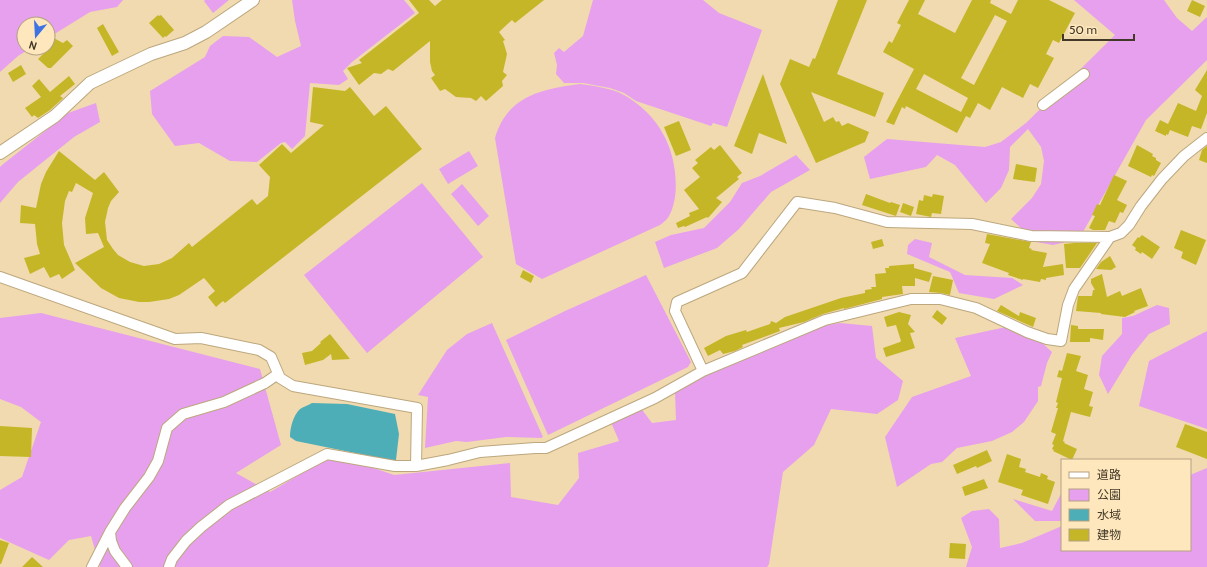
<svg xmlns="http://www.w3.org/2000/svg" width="1207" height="567" font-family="Cabin,'Noto Sans JP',sans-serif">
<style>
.green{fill:#e6a0ee}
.water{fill:#4eaeb7}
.building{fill:#c5b627;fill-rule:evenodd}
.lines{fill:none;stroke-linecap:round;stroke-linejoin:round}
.minor-casing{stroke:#bca77e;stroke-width:12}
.tertiary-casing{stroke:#bca77e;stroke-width:14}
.minor{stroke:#fff;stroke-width:10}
.tertiary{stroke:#fff;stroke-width:12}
</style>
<rect width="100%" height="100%" fill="#f1daaf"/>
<path class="green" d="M0 0H123L117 7 90 12 48 38V24H24V48H31L18 56 0 72Z
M205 0H229L213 13 204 1Z
M292 0H404L415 13 352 62 343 71 348 79 339 85 310 83 305 136 292 149 285 142 281 143 257 162 230 161 199 143 175 146 152 114 150 91 205 57 210 46 223 36 249 37 277 57 301 46 295 21Z
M593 0H703L719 13 762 30 727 127 713 123 711 126 636 101 624 93 610 88 583 83H564L556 74 557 65 554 53 559 48 564 52 583 36Z
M1074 0H1164L1177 18 1192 31 1207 17V60L1146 120 1079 239 1053 245 1036 242 1011 219 1032 198 1041 184 1044 161 1041 147 1028 129 1010 147 1009 170 1001 188 986 203 955 165 937 155 926 167 870 179 864 157 887 139 985 147 1001 142 1026 123 1115 35Z
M580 84C595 86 611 88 624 95 640 104 655 118 663 134 675 154 681 192 670 214 668 219 664 222 660 225L542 279 516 264 495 138C507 96 542 89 580 84Z
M96 103 100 122 74 137 18 182 0 203V167L2 165 68 113Z
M469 151 478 166 448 184 439 169Z
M796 155 810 170 771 192 739 229 717 248 664 268 655 242 671 235 704 228 730 202 742 183 760 176Z
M422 183 483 257 367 353 304 275Z
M462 184 489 216 478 226 451 194Z
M915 239 932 243 929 257 965 275 1012 278 1023 285 994 299 959 293 950 272 907 254 908 245Z
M646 275 691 362 688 367 548 435 506 340 565 311Z
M1157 305 1169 308 1170 324 1149 334 1132 355 1108 394 1099 375 1102 356 1122 334V318L1133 316Z
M41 313 260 369 281 445 236 473 270 492 328 458 359 463 394 475 510 463 511 497 558 505 579 478 578 453 619 441 610 420 640 407 652 423 676 420 675 392 784 332 840 323 872 326 876 358 903 381 898 400 877 414 831 409 814 445 783 472 769 564 767 567H100L91 536 69 540 49 560 0 538V490L22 477 41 422 21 407 0 399V318Z
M492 323 543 437 541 438 506 437 467 442 456 441 425 448 428 397 418 395 447 350 467 334Z
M1006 327 1039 340 1052 352 1047 363 1041 386 1038 387V401L1024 422 1012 432 992 441 957 448 942 462 931 464 897 487 885 437 912 397 971 376 955 338Z
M1207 331V429L1139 406 1149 361Z
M1207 468V567H966L972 547 961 518 972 511 989 509 999 519 1000 548 1022 543 1062 526V550H1190V475Z
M1062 492V521H1035L1013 499 1052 511Z"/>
<path class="water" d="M312 403 347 404 395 414 399 434 396 460 394 461 296 441 290 437C290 428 293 416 300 409 303 407 309 405 312 403Z"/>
<path class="building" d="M409 0H429L435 6 442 0H544L515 23 512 20 499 32 505 40 503 41 507 54 503 72 507 75 502 81 503 86 486 101 481 96 476 101 471 98 456 97 445 89 440 91 431 78 435 75 432 71 430 62V41L393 71 388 69 381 74 374 73 359 85 347 68 362 63 359 60 419 13Z
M838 0H867L837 74 884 93 875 117 811 92 824 122 833 117 836 122 839 121 842 126 848 123 869 132 865 142 816 163 780 84 790 59 809 67 813 58 815 59Z
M909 0H925L918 14 955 33 972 0H991L990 3 1011 14 1018 0H1049L1075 13 1059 43 1053 40 1046 54 1054 58 1038 88 1030 84 1023 98 1002 87 990 110 978 103 970 118 966 116 957 133 906 106 905 109 902 107 894 125 886 122 914 69 883 52 889 41 892 43 901 25 897 23ZM995 15 1007 21 974 85 961 78ZM924 74 968 98 961 112 916 89Z
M1192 0 1205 6 1200 17 1187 11Z
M158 15 159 16 161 15 174 30 166 37 165 36 163 38 149 23Z
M103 24 119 52 112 56 97 28Z
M48 35 63 43 67 40 73 46 51 68H48L38 59 48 49Z
M21 65 26 74 13 82 8 73Z
M1207 70V113L1201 129 1192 126 1188 137 1170 130 1168 135 1166 134V136L1155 131 1160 120 1168 124 1178 103 1196 111 1202 96 1195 90Z
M763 74 787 144 759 133 752 154 734 146Z
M69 76 75 84 60 96 63 98 61 100 50 110 38 118 34 115 32 117 25 108 41 97 32 86 39 79 50 92Z
M313 87 345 91 350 87 374 116 386 106 422 149 225 303 223 301 216 307 208 297 215 291 204 278 179 295 169 299 149 302H139L119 298 101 288 75 263 104 247 98 233 86 234 85 218 93 193 76 183 72 192 69 191 65 201 62 223 64 245 75 270 62 279 59 274 50 278 44 267 30 274 24 258 40 254 37 244 35 224 20 223 21 205 36 208 41 184 46 172 59 151 95 180 104 172 119 192 111 201 108 208 105 222 107 240 113 249 118 255 130 262 144 266 159 264 172 258 189 243 192 247 252 199 257 205 268 196 270 177 259 165 282 144 291 153 324 125 310 122Z
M679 121 691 150 676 156 664 127Z
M720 145 742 173 737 177 739 179 716 198 722 202 708 218 707 217 685 227 684 226 678 228 676 223 690 216 689 213 699 209 684 190 700 177 692 168 698 163 695 160 711 147 714 150Z
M1137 145 1153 154 1152 156 1156 158V160L1161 163 1154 176 1152 175 1151 177 1128 166Z
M1207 146V163L1199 160 1202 150Z
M1016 164 1037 168 1035 182 1013 179Z
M1114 175 1127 181 1117 200 1127 205 1123 213 1120 212 1115 223 1109 221 1105 230H1093L1089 228 1095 216 1092 215 1097 204 1100 205Z
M866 194 890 203 891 202 900 205 896 216 862 205Z
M933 194 944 196 941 214 932 213 931 217 916 214 919 200 923 201 924 195 932 197Z
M903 203 914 207 911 216 900 212Z
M1181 230 1206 240 1196 265 1181 258 1183 252 1174 248Z
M987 234 1031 242 1029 248 1032 249 1031 250 1047 253 1043 267 1063 264 1064 275 1046 278V280L1041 279 1040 282 1023 279V280L1008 275 1009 273 982 263 990 244 985 243Z
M1142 235 1160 247 1152 259 1142 252 1141 254 1135 250 1136 248 1132 245 1138 237 1139 238Z
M882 239 884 246 873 249 871 242Z
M1074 243H1097L1080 268H1066L1064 244Z
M1110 256 1116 267 1111 270 1096 269 1101 262Z
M914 264V268L932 273 929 282 915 278V286H902L903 294 882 297V299L844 309V308L823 314 804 322 779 328 780 331 742 345 743 347 735 351 723 354 720 350 708 356 704 348 726 336 746 330 747 332 770 324 771 321 776 323 785 317 841 298 865 293V290L872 289 871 287H876L875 274 886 273 885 268H889V266Z
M523 270 534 276 531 283 520 277Z
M1102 274 1107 297 1120 291 1122 296 1141 288 1148 306 1134 311 1135 312 1125 317 1101 314V313L1076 311 1078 296H1092L1093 290H1095L1091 283V279Z
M933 276 953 280 950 295 941 293 929 292Z
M1001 305 1019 316 1020 312 1036 318 1033 327 997 311Z
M937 310 947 318 942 325 932 317Z
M899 312 911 315 908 324 915 332 910 333 915 348 886 357 883 348 900 342 901 341 896 325 887 327 884 317Z
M1071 325 1078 326V329H1104L1103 340 1090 338V342H1070Z
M330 334 350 359 332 360 331 354 323 360 305 365 302 353 312 351 321 343 320 342Z
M1067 353 1081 356 1076 371 1088 375 1084 389 1093 392 1089 406 1093 407 1090 417 1071 412 1063 441 1065 442 1064 443 1077 449 1072 460 1053 451 1054 450 1052 449 1054 445 1052 444 1056 434 1051 432 1058 408H1056L1058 403 1056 402 1062 378 1057 377 1059 370 1062 371Z
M1185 424 1207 432V459L1176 447Z
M0 426 32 428 31 457 0 456Z
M987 450 992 461 977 468 976 466 957 474 953 465Z
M1007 454 1021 459 1019 467 1026 469 1025 472 1040 477 1041 473 1048 476 1047 479 1055 482 1048 504 1021 495 1023 490 998 482Z
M984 479 988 488 965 496 962 487Z
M0 540 9 543 1 564H0Z
M950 543 966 544 965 559 949 558Z
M32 557 43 567H22Z"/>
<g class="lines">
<g class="minor-casing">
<path id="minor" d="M1043 105 1084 74
M0 277 175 339 201 338 259 350 271 357 280 378 293 386 417 408 416 466
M703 371 675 311 677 302 742 273 797 202 835 208 887 222 972 224 1031 236 1110 237
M92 567 110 532
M127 567 115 551 111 541 110 532 125 508 149 477 158 461 167 428 183 414 224 402 265 383 278 374
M169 567 172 559 186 541 201 527 229 505 327 454 395 466H416L448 460 480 452 535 448H546L655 398 703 371 825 320 911 299H940L976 308 1027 332 1047 339 1061 341 1068 305 1074 289 1110 237 1121 233 1129 225 1141 206 1162 179 1184 156 1207 138"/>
</g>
<g class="tertiary-casing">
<path id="tertiary" d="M0 153 55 116 90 83 151 54 185 43 206 32 253 0"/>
</g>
<use href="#minor" class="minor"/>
<use href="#tertiary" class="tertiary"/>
</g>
<rect x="1061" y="459" width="130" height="92" fill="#fee7bc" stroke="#b3a181"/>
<rect x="1069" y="472" width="20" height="6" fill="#ffffff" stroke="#b3a181"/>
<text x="1097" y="479" font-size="12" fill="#423928">道路</text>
<rect x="1069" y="489" width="20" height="12" fill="#e6a0ee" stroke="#b3a181"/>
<text x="1097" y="499" font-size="12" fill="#423928">公園</text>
<rect x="1069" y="509" width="20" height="12" fill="#4eaeb7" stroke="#b3a181"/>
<text x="1097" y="519" font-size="12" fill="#423928">水域</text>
<rect x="1069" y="529" width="20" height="12" fill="#c5b627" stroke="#b3a181"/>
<text x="1097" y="539" font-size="12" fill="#423928">建物</text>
<g transform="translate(36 36) rotate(198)"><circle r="19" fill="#fee7bc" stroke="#b3a181"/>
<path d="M0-3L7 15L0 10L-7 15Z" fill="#3e73e3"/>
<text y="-6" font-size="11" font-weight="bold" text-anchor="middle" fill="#423928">N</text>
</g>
<path d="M1063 34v6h71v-6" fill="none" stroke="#423928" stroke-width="2"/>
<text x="1069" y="34" font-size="12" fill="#423928" stroke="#fee7bc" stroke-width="3" paint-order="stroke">50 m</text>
</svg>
